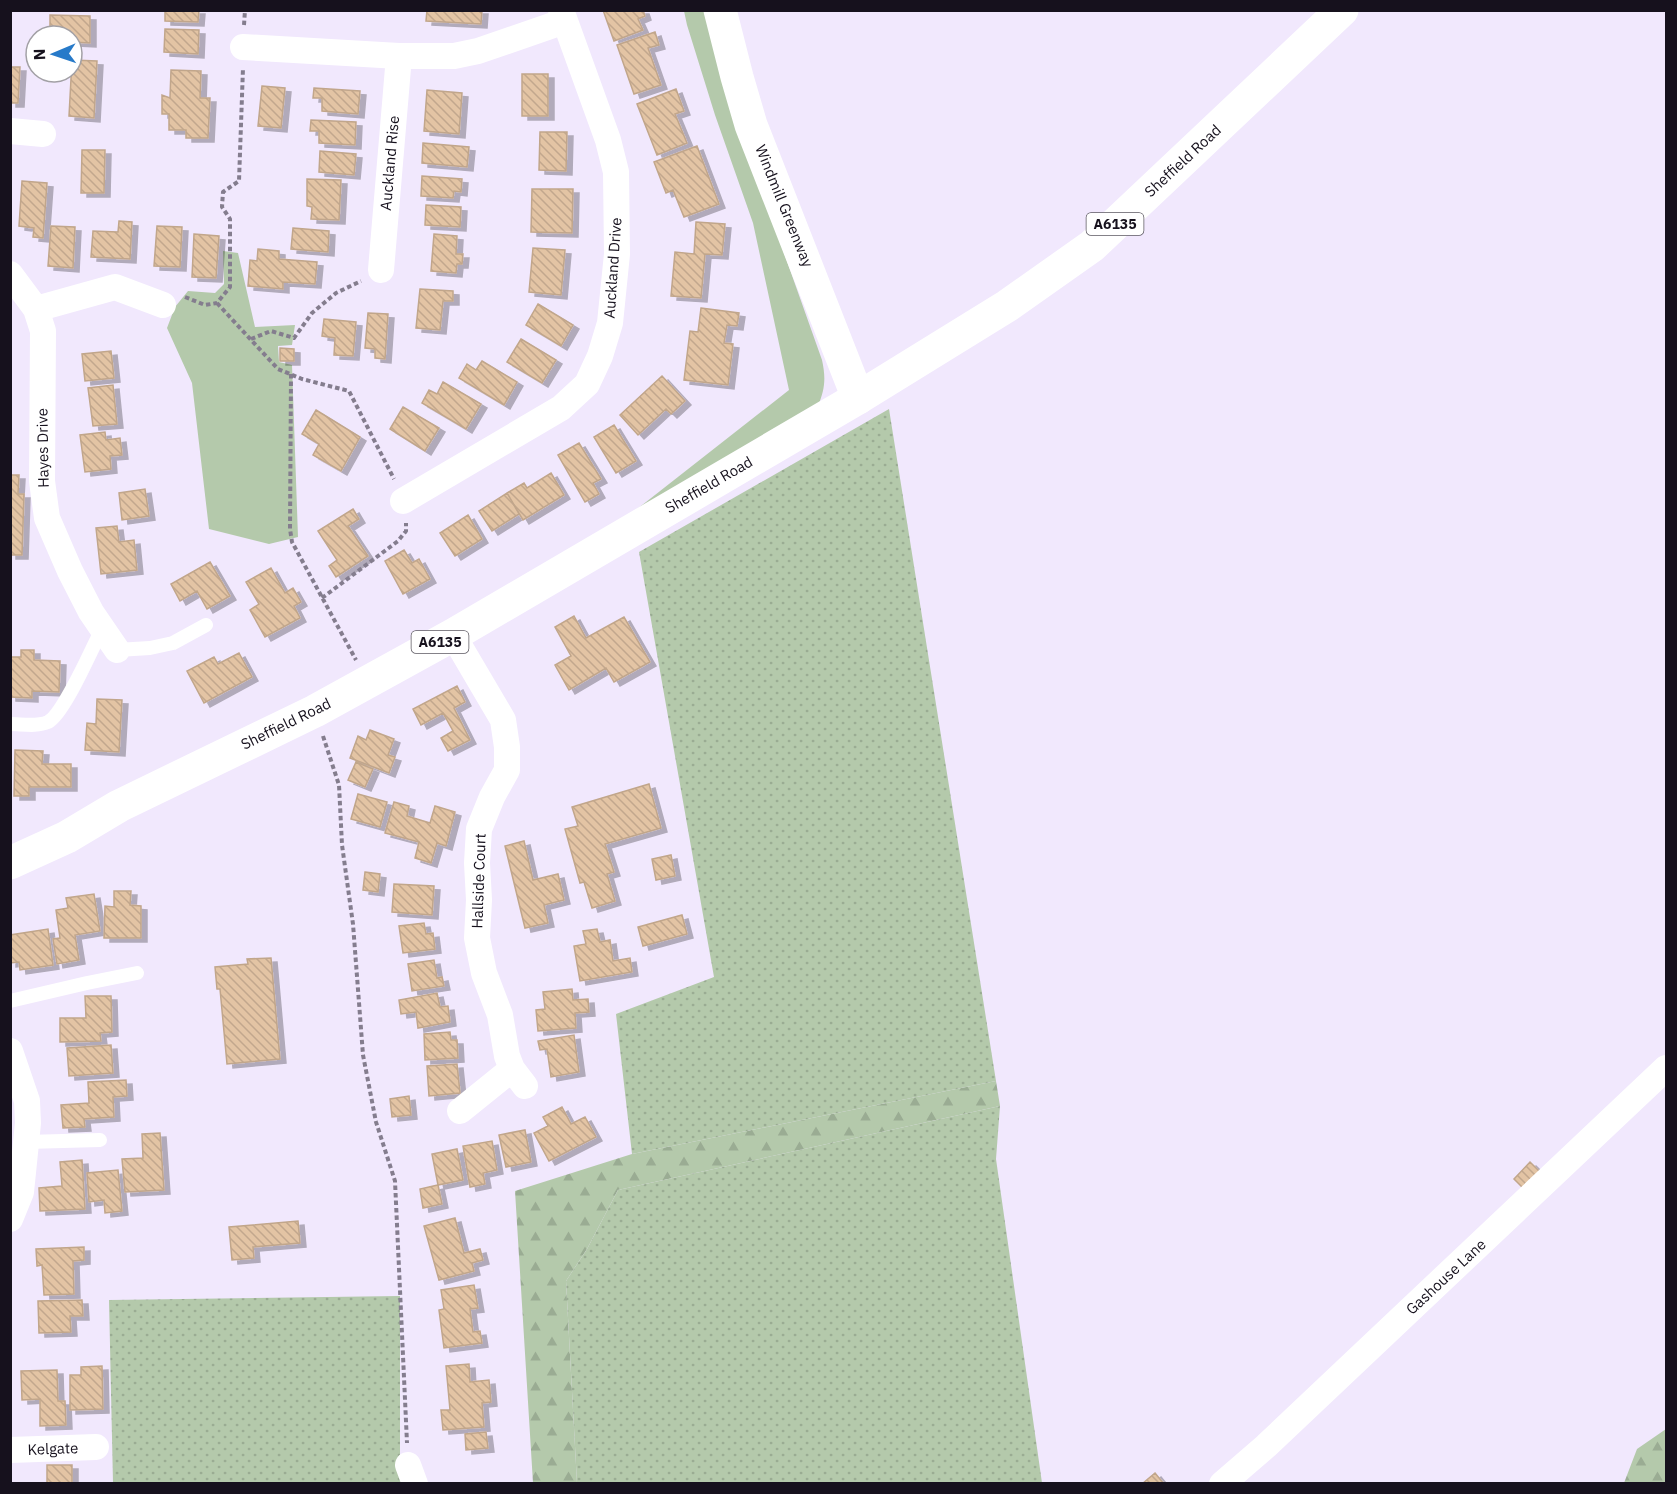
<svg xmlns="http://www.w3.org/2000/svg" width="1677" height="1494" font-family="'IBM Plex Sans',sans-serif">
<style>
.grass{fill:#b4c9ab}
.forest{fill:url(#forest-firs)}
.park{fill:url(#park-dots)}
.building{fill:url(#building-back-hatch);stroke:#c1a68b;stroke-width:1.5;filter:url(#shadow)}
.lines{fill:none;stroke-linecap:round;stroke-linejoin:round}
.path{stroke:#847d8e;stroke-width:4;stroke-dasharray:4.5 3;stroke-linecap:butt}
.lane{stroke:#fff;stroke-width:14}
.street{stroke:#fff;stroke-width:26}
.secondary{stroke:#fff;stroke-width:33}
.primary{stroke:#fff;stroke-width:33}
.labels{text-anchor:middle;stroke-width:6;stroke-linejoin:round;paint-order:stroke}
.shield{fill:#fff;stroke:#5c5861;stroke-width:1.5}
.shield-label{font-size:14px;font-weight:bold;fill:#16111d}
.street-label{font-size:15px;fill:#16111d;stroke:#fff}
</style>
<defs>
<pattern id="forest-firs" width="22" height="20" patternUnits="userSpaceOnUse" patternTransform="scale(1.5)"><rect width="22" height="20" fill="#b4c9ab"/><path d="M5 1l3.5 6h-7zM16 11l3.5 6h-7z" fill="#9aac93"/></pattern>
<pattern id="park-dots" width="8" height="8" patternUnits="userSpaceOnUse" patternTransform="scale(1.5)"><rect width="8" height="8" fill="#b4c9ab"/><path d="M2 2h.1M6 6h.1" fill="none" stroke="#9aac93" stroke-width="1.8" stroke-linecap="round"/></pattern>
<pattern id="building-back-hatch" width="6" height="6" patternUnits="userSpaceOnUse" patternTransform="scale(1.5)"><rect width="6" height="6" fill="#e3c4a4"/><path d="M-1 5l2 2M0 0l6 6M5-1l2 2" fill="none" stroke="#c2a78d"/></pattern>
<filter id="shadow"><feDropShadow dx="6" dy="4" stdDeviation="0" flood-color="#0004"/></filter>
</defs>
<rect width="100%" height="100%" fill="#f1e8fd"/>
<path class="grass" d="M684 11H704L735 115 822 360C826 378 825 389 818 406L632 513 789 390 753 223 715 115 687 25Z
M223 251 238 253 255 327 295 325 292 345 278 346 279 362 292 365 298 537 269 544 209 529 192 383 167 328 175 307 188 291 215 293 224 284Z"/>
<path class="forest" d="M996 1081 1000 1106 618 1190 587 1249 566 1281 577 1483H533L515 1191 632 1154Z
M1666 1429V1483H1624L1637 1449Z"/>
<path class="park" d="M889 409 996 1081 632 1154 616 1014 714 977 639 552Z
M1000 1106 996 1159 1042 1483H577L566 1281 587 1249 618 1190Z
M400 1296V1461L406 1483H113L109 1300Z"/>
<path class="building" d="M165 10H199L198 22 165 21Z
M427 10H482L481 24 426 21Z
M603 10H643L645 16 638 19 643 30 614 41Z
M50 15 90 16V43L72 42V36H50Z
M165 29 199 30 198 54 164 52Z
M655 32 659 45 648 48 661 85 634 94 617 45Z
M72 60 97 61 94 118 69 116Z
M10 67H20L18 103H10Z
M171 70 201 71 200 98H210L208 138H186V130H169V114H162V95L170 98Z
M522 74H548V116H522Z
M262 86 285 88 281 128 258 126Z
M314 88 360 91 358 114 322 111V98H313Z
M676 89 684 111 675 114 687 143 657 155 637 104Z
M427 90 462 93 459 134 424 131Z
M311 120 356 122 355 145 319 143V131H310Z
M540 132H567L566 171 539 170Z
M423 143 469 147 467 167 422 163Z
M697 146 719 204 684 217 673 190 666 193 654 162Z
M82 150H105L104 193H81Z
M320 151 356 154 354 175 319 172Z
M422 176 462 179 461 192 454 191 453 198 421 196Z
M307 179 341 180 339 220 311 219 312 207 307 206Z
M22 181 47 183 43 238 33 237 34 228 19 226Z
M532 189H573L572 233 531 232Z
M426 205 461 207 460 227 425 225Z
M119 221 132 222 130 259 91 257 93 231 118 232Z
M696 222 725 224 722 255 705 254 701 298 671 296 675 252 694 254Z
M51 226 75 227 73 268 48 266Z
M157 226 182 227 180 267 154 266Z
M293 228 329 231 328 252 291 249Z
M194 234 219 236 216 278 192 277Z
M434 234 457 236 456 254H463L462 264H457L456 273 431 271Z
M533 248 565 250 561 295 529 292Z
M258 249 279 251V259L317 262 315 284 283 282V289L248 286 250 260 257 261Z
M420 289 453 291V301H443L440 330 416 328Z
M538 304 573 325 561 346 526 325Z
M701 308 739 313 737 326 727 325 724 343 733 344 728 385 684 380 690 331 698 332Z
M368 313 388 314 385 359 375 358V349L365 348Z
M324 319 356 322 353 356 334 355 335 338 322 336Z
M521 339 556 360 542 383 507 362Z
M280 348 294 349V361H280Z
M111 351 114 378 85 381 82 354Z
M482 361 517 382 504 405 459 378 467 364 476 370Z
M662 376 685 401 671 414 666 409 638 435 620 415Z
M443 382 481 404 466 429 422 403 429 390 437 394Z
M113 385 117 424 93 426 88 388Z
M403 407 439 428 425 451 390 429Z
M316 410 360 437 341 471 313 455 319 444 302 434Z
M614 425 636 461 616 473 594 437Z
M105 432 106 440 120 438 122 455 110 456 111 469 85 472 80 435Z
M579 443 601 479 593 483 599 494 585 502 558 455Z
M551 473 564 495 523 520 507 493 524 483 527 488Z
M10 475H19L18 494H24L22 555H10Z
M145 489 149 516 122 520 119 493Z
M507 493 519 514 492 531 479 511Z
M353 509 359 519 348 526 368 556 336 577 329 566 337 560 318 531Z
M468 515 482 539 455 556 440 533Z
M117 526 119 542 134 540 137 570 101 574 96 528Z
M404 550 412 563 419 559 430 579 403 594 385 561Z
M210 562 230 596 207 609 197 591 180 601 171 584Z
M271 568 285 593 293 588 301 602 294 606 300 618 265 637 250 610 259 604 246 582Z
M574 616 586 638 624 617 650 662 614 682 606 668 569 690 555 665 571 656 555 627Z
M21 650H34V660L60 661 59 692 32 691V698L10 697V657H21Z
M239 653 252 677 204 703 187 671 214 657 218 664Z
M457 686 465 702 454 708 470 740 448 751 441 738 453 731 443 713 421 725 413 709Z
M97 699 122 700 119 752 85 750 87 723 96 724Z
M370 730 394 739 388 755 395 757 389 773 350 758 358 736 366 740Z
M15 750 43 751 42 764H71V787H29V796H14Z
M356 762 373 769 365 787 348 780Z
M649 784 661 828 605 844 614 872 607 874 615 901 592 908 584 882 580 883 565 829 578 826 572 807Z
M358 794 387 802 380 827 351 819Z
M394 802 409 806 407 816 430 823 435 806 455 812 446 846 437 843 431 863 415 858 419 842 385 833Z
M524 841 533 880 558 874 564 900 544 905 548 923 525 928 505 846Z
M671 855 675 876 656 880 652 859Z
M365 872 380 874 378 892 363 890Z
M394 884 434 886 432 915 392 912Z
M114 891H131L130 905 141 906V938H104L105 906 114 907Z
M94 894 100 931 75 935 79 960 57 964 53 939 60 938 56 910 68 908 66 898Z
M682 915 687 934 643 946 638 927Z
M424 923 426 934 433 933 435 949 403 953 399 926Z
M48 929 53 965 20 970 19 962 10 963V935Z
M597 929 600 942 610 940 613 961 630 958 632 972 580 981 574 946 586 944 583 931Z
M271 958 280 1059 227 1064 220 989H217L215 967 248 964 247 959Z
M434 960 437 978 442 977 444 986 412 991 408 964Z
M572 989 573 1000 588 999 589 1012 575 1013 576 1028 538 1031 536 1010 545 1009 543 992Z
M437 993 440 1007 448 1006 450 1022 418 1028 416 1012 401 1014 399 1000Z
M85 996H111L112 1032 100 1033 101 1041 60 1042V1018H86Z
M450 1032 451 1040H457L458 1058 425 1060 424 1034Z
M574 1035 579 1072 551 1077 547 1049 540 1050 538 1041Z
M111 1045 113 1073 69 1076 67 1048Z
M457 1064 460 1093 429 1096 427 1066Z
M126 1080 127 1096 113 1097 114 1117 84 1119 85 1127 63 1128 61 1105 89 1103 88 1082Z
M409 1096 411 1115 392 1117 390 1099Z
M562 1107 571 1124 585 1117 596 1137 549 1161 534 1133 548 1126 543 1117Z
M525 1130 531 1162 506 1167 499 1135Z
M160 1133 164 1190 125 1192 122 1159 143 1158 142 1134Z
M492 1141 497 1170 483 1173 485 1184 470 1187 463 1146Z
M457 1149 463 1180 438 1185 432 1154Z
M82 1160 85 1209 40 1211 39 1188 62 1186 60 1162Z
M1530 1162 1541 1173 1525 1190 1514 1179Z
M118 1170 122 1211 105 1213 104 1200 89 1202 87 1173Z
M438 1185 442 1204 423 1208 420 1189Z
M455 1218 464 1253 480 1249 483 1260 472 1263 474 1271 439 1280 424 1226Z
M298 1221 300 1243 253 1247 254 1258 232 1260 229 1227Z
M84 1247V1260L73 1261 74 1294 44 1295 42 1265 37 1266 36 1249Z
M474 1285 478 1308 470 1309 473 1332 480 1331 482 1343 444 1348 439 1310 444 1309 441 1290Z
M82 1300 83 1316H70L71 1332 39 1333 38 1301Z
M469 1364 470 1382 489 1380 491 1402 482 1403 484 1427 443 1430 441 1410H450L446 1366Z
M102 1366 103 1409 70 1410V1375H81V1367Z
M57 1370 58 1401H65L66 1425 40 1426V1399L22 1400 21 1371Z
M486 1432 488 1448 466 1450 465 1434Z
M47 1465H72V1484H47Z
M1155 1473 1164 1484H1142Z"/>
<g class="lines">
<path class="path" d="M244 25 245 10
M185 297 205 305 217 303 230 287V219L222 207 223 192 239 181 243 68
M217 303 278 369 302 379 349 391 394 479
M251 339 271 331 294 338 312 313 336 293 361 281
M291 374 290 529 292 542 356 660
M322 598 398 541 406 531V523
M323 736 339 785 342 845 353 924 363 1055 376 1122 395 1181 407 1443"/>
<path class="lane" d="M117 650 150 648 173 643 206 625
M10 724C22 724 37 727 48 722 64 714 92 648 102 629
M10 1001 87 983 137 973
M26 1142 100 1140"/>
<path class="street" d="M243 47 399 56H454L478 51 565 21
M10 131 43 134
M381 270 399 56
M10 274 36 309 43 331 42 481 47 518 70 571 91 612 117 650
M36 309 115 287 163 305
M403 501 561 408 587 384 600 356 610 323 617 254 616 172 608 140 561 10
M453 635 503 720 507 747V770L492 797 479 829 477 863 479 900 477 938 484 973 500 1015 507 1056 512 1069 525 1086
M10 1051 27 1101 28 1123 21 1192 10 1219
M460 1111 512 1069
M10 1450 96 1447
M408 1465 415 1484
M1222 1484 1266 1446 1666 1068"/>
<path class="secondary" d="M720 10 737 77 751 125 858 398"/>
<path class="primary" d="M10 863 67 837 119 806 315 711 453 635 858 398 1007 306 1092 246 1342 10"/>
</g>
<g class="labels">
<g class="shield">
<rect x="1086.5" y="213" width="57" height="22" rx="4.5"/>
<rect x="411.5" y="631" width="57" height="22" rx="4.5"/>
</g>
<g class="shield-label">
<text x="1115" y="229">A6135</text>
<text x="440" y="647">A6135</text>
</g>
<g class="street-label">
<text transform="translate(1183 161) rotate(-43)" y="5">Sheffield Road</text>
<text transform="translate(390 163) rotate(-85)" y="5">Auckland Rise</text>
<text transform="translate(784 206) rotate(68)" y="5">Windmill Greenway</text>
<text transform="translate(613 268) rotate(-86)" y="5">Auckland Drive</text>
<text transform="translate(43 448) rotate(-91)" y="5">Hayes Drive</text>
<text transform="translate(709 485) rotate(-30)" y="5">Sheffield Road</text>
<text transform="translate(286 724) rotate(-26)" y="5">Sheffield Road</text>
<text transform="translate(479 881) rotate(-88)" y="5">Hallside Court</text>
<text transform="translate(1446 1277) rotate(-43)" y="5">Gashouse Lane</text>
<text transform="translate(53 1449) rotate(-2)" y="5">Kelgate</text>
</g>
</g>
<rect width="1677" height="1494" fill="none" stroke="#16111d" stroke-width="24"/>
<g transform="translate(54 54) rotate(268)"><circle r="28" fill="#ffffff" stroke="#a2a0a5" stroke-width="1.5"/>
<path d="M0-4.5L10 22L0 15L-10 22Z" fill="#277ac9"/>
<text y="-9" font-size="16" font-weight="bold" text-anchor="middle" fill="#16111d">N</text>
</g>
</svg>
